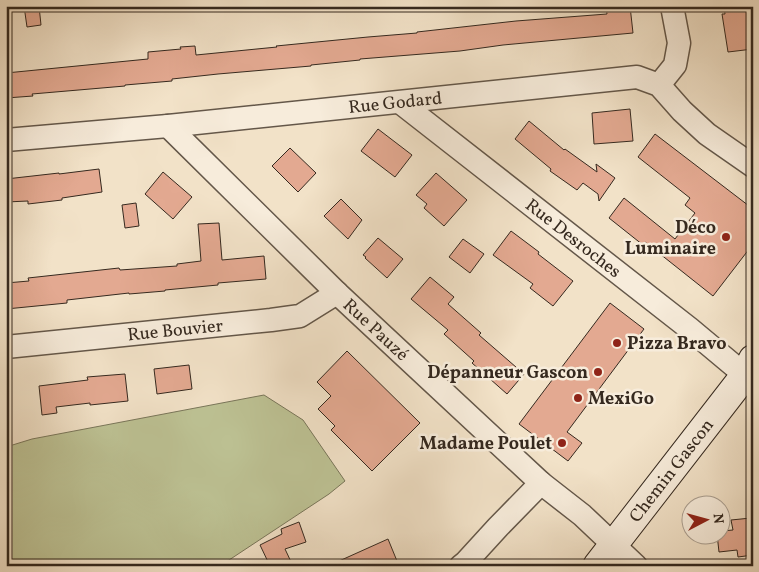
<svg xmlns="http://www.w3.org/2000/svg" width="759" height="572" font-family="Vollkorn,serif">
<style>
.green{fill:#bdc294;stroke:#79765a}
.building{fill:#e3a991;stroke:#35291f}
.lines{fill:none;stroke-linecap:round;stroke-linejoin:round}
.minor-casing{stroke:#645749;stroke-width:25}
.secondary-casing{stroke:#35291f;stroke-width:30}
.minor{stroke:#f7ecdb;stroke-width:22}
.secondary{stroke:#f7ecdb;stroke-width:28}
.poi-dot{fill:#8f2418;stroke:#f7ecdb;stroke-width:2}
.labels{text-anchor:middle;stroke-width:5;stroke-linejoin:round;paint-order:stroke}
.street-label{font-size:18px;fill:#35291f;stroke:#f7ecdb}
.poi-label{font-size:18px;font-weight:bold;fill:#35291f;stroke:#f7ecdb;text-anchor:end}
</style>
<rect width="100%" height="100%" fill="#f2e2c8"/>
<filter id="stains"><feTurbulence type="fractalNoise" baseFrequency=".004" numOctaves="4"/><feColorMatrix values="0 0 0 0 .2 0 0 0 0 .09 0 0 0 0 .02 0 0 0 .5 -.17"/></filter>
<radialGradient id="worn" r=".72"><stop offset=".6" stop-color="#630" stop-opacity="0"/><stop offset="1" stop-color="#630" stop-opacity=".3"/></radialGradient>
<path class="green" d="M264 395 303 420 345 481 329 494 220 566H6V447L32 439Z"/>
<path class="building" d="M24 6H39L41 25 27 27Z
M606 6H630L633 33 503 45 460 51 360 59V60L311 65V66L218 74 172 79V81L125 85V86L32 94 33 96 6 98V73L148 59V52L181 49 180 47 195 46 196 55 277 47 276 46 368 37 417 33V32L516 21 607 14Z
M724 6H748L753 49 728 52 722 14H725Z
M630 109 633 141 594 144 592 113Z
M529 121 564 150 565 149 597 172 596 164 615 178 599 201 598 194 583 183 577 190 550 171 551 169 515 139Z
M378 129 412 155 395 177 361 151Z
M655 134 753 209V244L713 296 645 242 643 245 609 218 624 198 675 239 695 213 685 205 690 198 638 157Z
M290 148 316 173 298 192 272 166Z
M99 169 102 192 62 198V200L28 204V201L6 202V179L59 173V174Z
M163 172 192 197 173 219 145 194Z
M436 173 467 200 444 226 424 208 427 204 416 195Z
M341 199 362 220 348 239 324 216Z
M136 203 139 226 125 228 122 205Z
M219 223 222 260 264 256 266 279 218 283V285L165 290V291L129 294V293L67 300V303L6 309V283L29 281 28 278 119 268 120 270 177 266V264L201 261 198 224Z
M511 231 539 252 538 254 573 281 553 306 530 288 533 284 493 255Z
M378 238 403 259 387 278 365 258 366 257 363 255Z
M463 239 484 254 470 273 449 257Z
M430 277 454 297 448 304 481 333 479 335 524 374 507 394 472 363 474 361 444 334 448 330 411 299Z
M610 303 644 329 567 432 582 443 568 461 519 424Z
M347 351 420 423 372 471 331 430 335 426 318 409 331 396 317 382Z
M189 365 192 389 157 394 154 369Z
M125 374 128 401 90 405V403L56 407 57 413 42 415 39 386 88 380 87 377Z
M751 518 753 530V555L738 557 737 550 719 552 717 534H722V531L733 530 731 520Z
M299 522 306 542 285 549 293 566H270L260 545 282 534 281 529Z
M388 539 397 561 385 566H328Z"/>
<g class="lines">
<g class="minor-casing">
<g id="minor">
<path d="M659 85 675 65 679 43 672 6"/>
<path id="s1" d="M401 103 690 329 745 375"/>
<path id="s2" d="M168 126 337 293 541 483 582 515 636 566"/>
<path id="s3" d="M6 140 168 126 637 77 659 85 682 111 707 134 753 166"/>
<path id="s4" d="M6 347 271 320 300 316 337 293"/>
<path d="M461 566 466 562 498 527 541 483"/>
</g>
</g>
<g class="secondary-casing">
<g id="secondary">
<path id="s5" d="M597 566 745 375 753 359"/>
</g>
</g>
<use href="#minor" class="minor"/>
<use href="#secondary" class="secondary"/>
</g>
<g class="poi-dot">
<circle cx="726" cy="237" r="5"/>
<circle cx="617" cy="343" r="5"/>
<circle cx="598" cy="372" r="5"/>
<circle cx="578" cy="398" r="5"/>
<circle cx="562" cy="443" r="5"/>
</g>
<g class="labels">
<g class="street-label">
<text dy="6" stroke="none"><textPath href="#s3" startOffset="391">Rue Godard</textPath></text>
<text dy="6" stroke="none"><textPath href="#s1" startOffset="219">Rue Desroches</textPath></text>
<text dy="6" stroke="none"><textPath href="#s2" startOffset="291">Rue Pauzé</textPath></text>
<text dy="6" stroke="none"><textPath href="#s4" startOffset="170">Rue Bouvier</textPath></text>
<text dy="6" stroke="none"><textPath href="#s5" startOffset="121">Chemin Gascon</textPath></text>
</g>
<g class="poi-label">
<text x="716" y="233">Déco<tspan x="716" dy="21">Luminaire</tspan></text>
<text x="627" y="349" text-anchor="start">Pizza Bravo</text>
<text x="588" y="378">Dépanneur Gascon</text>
<text x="588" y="404" text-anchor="start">MexiGo</text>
<text x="552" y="449">Madame Poulet</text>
</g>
</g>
<rect width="759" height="572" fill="none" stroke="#f2e2c8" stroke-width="25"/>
<rect x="8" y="8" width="744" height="557" fill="none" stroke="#35291f" stroke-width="2.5"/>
<rect x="12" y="12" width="734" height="547" fill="none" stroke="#35291f"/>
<g transform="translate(706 520) rotate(84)"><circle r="24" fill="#f7ecdb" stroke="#a99e90"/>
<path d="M0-4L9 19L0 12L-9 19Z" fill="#8f2418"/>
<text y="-8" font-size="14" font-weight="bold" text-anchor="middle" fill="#35291f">N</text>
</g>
<rect width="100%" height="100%" filter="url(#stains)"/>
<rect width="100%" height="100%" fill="url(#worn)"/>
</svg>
